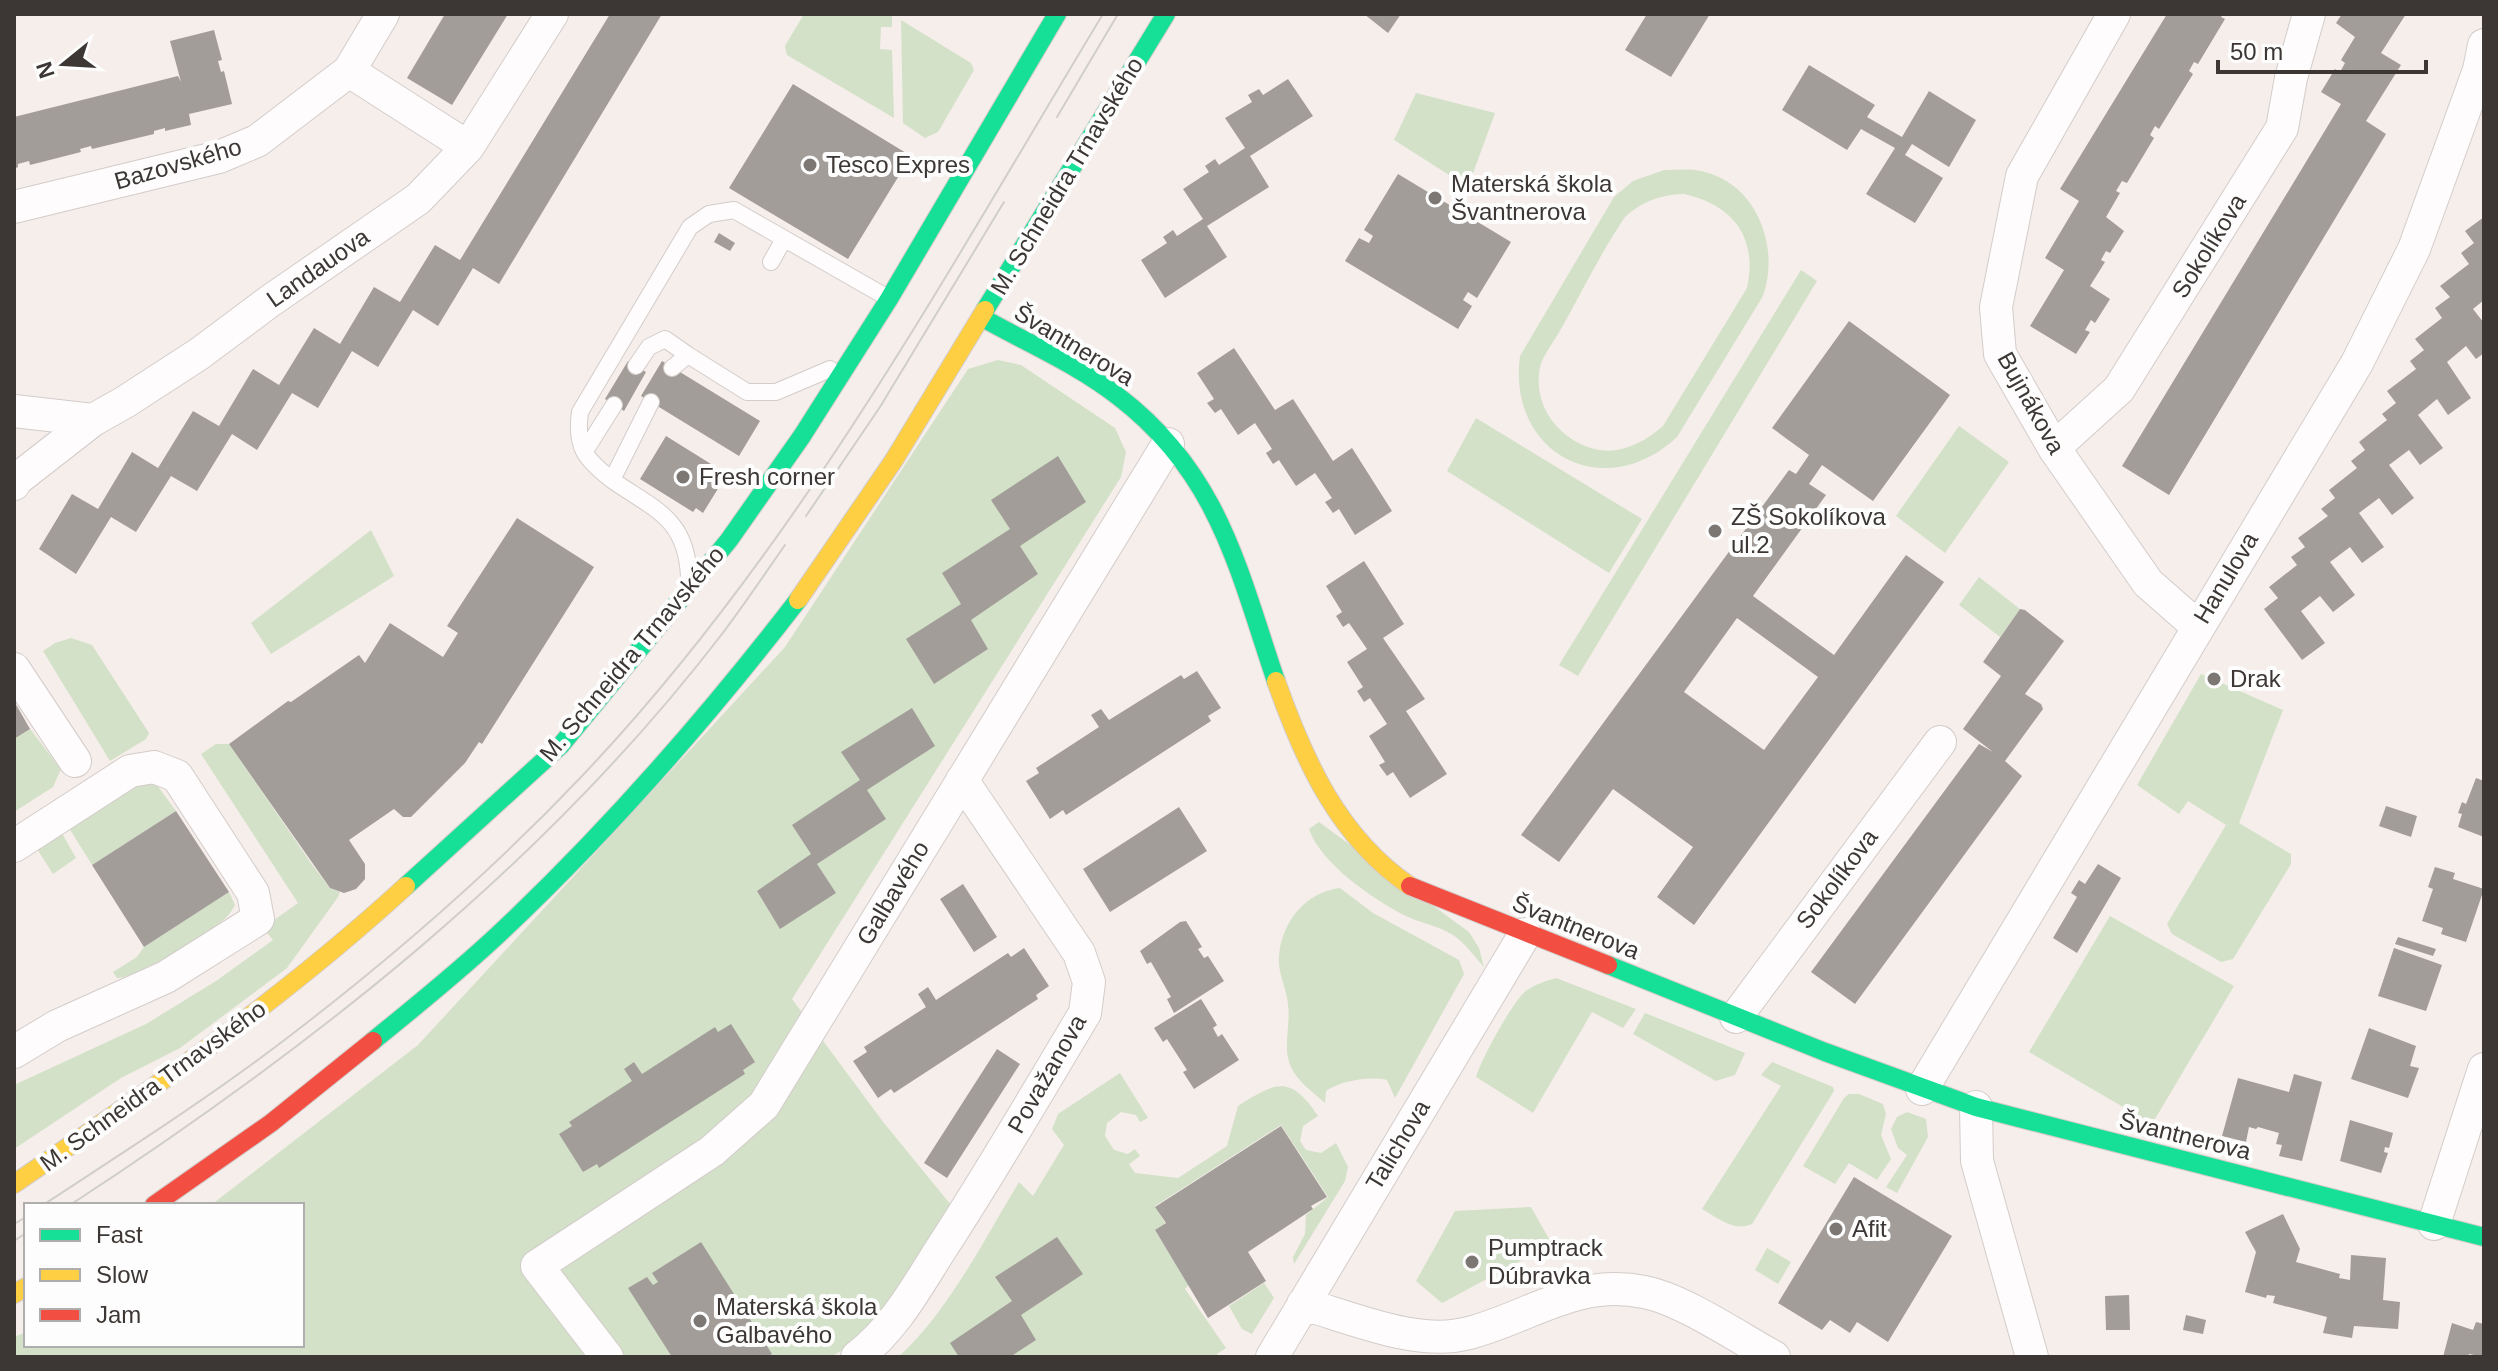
<svg xmlns="http://www.w3.org/2000/svg" width="2498" height="1371" font-family="Arial,sans-serif">
<style>
.green{fill:#d3e1c8;fill-rule:evenodd}
.building{fill:#a29d99;fill-rule:evenodd}
.lines{fill:none;stroke-linecap:round;stroke-linejoin:round}
.lane-casing{stroke:#d3ccca;stroke-width:18}
.street-casing{stroke:#d3ccca;stroke-width:34}
.fast-casing{stroke:#d3ccca;stroke-width:20}
.slow-casing{stroke:#d3ccca;stroke-width:20}
.jam-casing{stroke:#d3ccca;stroke-width:20}
.lane{stroke:#fefcfc;stroke-width:16}
.street{stroke:#fefcfc;stroke-width:32}
.fast{stroke:#16e098;stroke-width:18}
.slow{stroke:#ffcf43;stroke-width:18}
.jam{stroke:#f24e42;stroke-width:18}
.tram{stroke:#d0cecc;stroke-width:2}
.poi-dot{fill:#7d7774;stroke:#fdfdfd;stroke-width:3}
.labels{text-anchor:middle;stroke-width:8;stroke-linejoin:round;paint-order:stroke}
.street-label{font-size:24px;fill:#3c3734;stroke:#fdfdfd}
.poi-label{font-size:24px;fill:#3c3734;stroke:#fdfdfd;text-anchor:start}
</style>
<rect width="100%" height="100%" fill="#f6eeea"/>
<path class="green" d="M804 14H889L892 16V27H881L880 49 892 50 894 118 787 55 785 46Z
M901 20 971 63 974 70 938 132 925 138 903 123Z
M1416 93 1495 113 1468 187 1394 140Z
M1664 170C1674 170 1685 169 1695 170 1755 178 1781 245 1763 296L1677 437C1604 505 1507 454 1520 356L1614 197 1633 181ZM1684 194C1733 205 1758 237 1747 288L1663 426C1641 445 1614 458 1585 446 1554 433 1533 402 1540 367 1543 355 1555 340 1561 329 1582 292 1601 252 1625 217 1643 201 1660 195 1684 194Z
M1801 270 1817 281 1578 676 1559 665Z
M998 360 1021 365 1115 428 1126 452 1121 477 792 999 884 1123 951 1205 868 1335 831 1357H14V1337L26 1332V1345H302V1205H211L418 1045 785 647 968 369Z
M1476 418 1642 519 1609 573 1447 471Z
M1959 426 2009 462 1945 553 1896 516Z
M371 530 394 576 271 654 251 623Z
M1979 577 2020 609 2000 637 1959 605Z
M71 638 92 645 149 733 146 739 110 761 43 651 55 643Z
M2201 674 2283 710 2239 823 2291 854V864L2233 959 2221 962 2172 934 2167 924 2226 825 2188 801 2179 814 2137 785Z
M30 729 61 769 53 787 14 812V739Z
M216 744H229L313 866 330 888 340 892 338 897 287 968 180 1048 121 1078 14 1149V1085L146 1024 216 981 273 940 263 928 298 903 201 754Z
M135 779 154 781 176 811 92 865 66 823Z
M1319 822 1469 932 1479 948 1484 967C1474 956 1465 943 1453 935 1439 926 1421 923 1406 916 1375 901 1320 863 1309 829Z
M59 828 76 858 53 874 37 849Z
M1340 888 1373 913 1459 960 1464 974 1395 1098 1387 1080C1370 1076 1340 1081 1326 1091L1325 1103C1313 1092 1297 1081 1291 1067 1282 1049 1291 1024 1288 1005 1287 989 1277 971 1279 956 1282 921 1306 892 1340 888Z
M229 892 235 905C232 910 228 917 223 920 207 934 135 979 117 978L113 972 137 957 144 947Z
M2110 916 2234 986 2152 1124 2029 1052Z
M1556 978 1636 1009 1623 1028 1592 1012 1533 1113 1476 1077C1481 1060 1513 1000 1527 990 1536 984 1546 981 1556 978Z
M1645 1013 1745 1053 1735 1075 1716 1081 1633 1034Z
M1772 1062 1833 1087 1834 1091 1752 1224C1734 1232 1718 1218 1702 1209L1781 1086 1761 1075Z
M1120 1073 1148 1118 1140 1122 1136 1115 1121 1112 1107 1123 1105 1136 1114 1150 1128 1154 1135 1149 1140 1156 1129 1164 1135 1173 1178 1178 1227 1146 1238 1106C1276 1082 1290 1074 1318 1116L1303 1126 1300 1141 1306 1150 1321 1153 1336 1143 1348 1167 1345 1181 1294 1264 1293 1257 1305 1234 1306 1215 1328 1197 1281 1125 1155 1206 1165 1223 1155 1231 1189 1285 1185 1289 1226 1348 1217 1354 1219 1357H898C947 1314 985 1238 1019 1182L1033 1196 1064 1145 1052 1129 1058 1114Z
M1849 1094H1859L1883 1104 1886 1114 1881 1135 1891 1159 1877 1180 1849 1163 1835 1184 1803 1166 1844 1098Z
M1907 1112 1926 1119 1928 1137 1897 1193 1886 1187 1907 1155 1898 1148 1891 1129 1897 1117Z
M1531 1207 1552 1244 1442 1303 1416 1281 1455 1211Z
M1767 1248 1791 1262 1778 1284 1755 1270Z
M1264 1283 1274 1298 1252 1334 1242 1329 1229 1306Z"/>
<path class="building" d="M445 14H508L452 105 407 78Z
M610 14H662L499 284 473 268 438 326 413 310 378 367 352 351 318 408 292 393 257 450 232 434 197 491 171 476 136 532 111 517 76 574 39 549 72 494 98 509 132 452 158 468 193 411 219 426 253 369 279 385 314 328 340 344 374 287 400 302 435 245 460 260Z
M1364 14H1401L1388 33Z
M1647 14H1710L1671 77 1625 50Z
M2167 14H2223L2221 17 2225 19 2198 64 2194 62 2189 71 2193 74 2159 129 2155 126 2150 135 2154 138 2127 183 2122 181 2116 191 2120 193 2106 217 2124 231 2110 253 2106 251 2101 260 2105 262 2090 286 2110 299 2095 323 2091 320 2085 330 2090 332 2076 354 2030 326 2064 270 2045 258 2079 201 2060 189Z
M2342 14H2406L2381 53 2401 65 2366 121 2386 134 2169 495 2122 466 2341 104 2321 92 2335 69 2340 72 2345 63 2341 60 2355 37 2336 23Z
M214 30 222 60 218 61 221 72 224 71 232 104 189 114 191 125 165 131V128L154 131V134L92 149 91 146 80 149 81 152 30 165 29 161 18 164V167L14 169V117L178 76 181 82 170 41Z
M1809 65 1875 105 1867 117 1902 137 1929 91 1976 120 1949 167 1912 144 1905 155 1943 178 1915 223 1866 194 1895 148 1861 129 1847 150 1782 110Z
M1288 79 1313 116 1250 156 1269 187 1207 226 1227 257 1165 298 1141 260 1167 243 1163 237 1173 230 1177 236 1203 219 1183 189 1209 172 1205 166 1215 159 1219 165 1245 148 1225 118 1252 102 1248 95 1259 89 1263 95Z
M793 84 911 156 848 259 729 188Z
M1398 174 1511 242 1477 298 1468 292 1463 300 1472 306 1458 329 1345 261 1359 238 1369 243 1373 236 1364 230Z
M2484 217V300L2473 309 2484 323V353L2476 359 2466 346 2447 362 2471 398 2448 415 2437 399 2418 415 2443 448 2420 465 2409 450 2389 465 2414 498 2392 515 2379 498 2359 513 2384 547 2362 563 2350 547 2330 562 2355 595 2333 612 2320 596 2301 611 2325 643 2302 660 2264 609 2278 598 2269 587 2297 565 2291 557 2305 547 2298 538 2328 516 2321 509 2335 498 2329 490 2357 468 2351 461 2365 450 2359 442 2387 420 2382 414 2396 403 2387 391 2416 369 2410 361 2424 350 2415 339 2442 318 2435 308 2450 297 2440 286 2469 264 2461 253 2474 243 2465 231Z
M719 233 735 243 730 251 714 242Z
M1849 321 1950 395 1873 501 1822 465 1809 484 1826 495 1753 596 1834 655 1906 555 1944 582 1694 925 1657 897 1693 847 1613 789 1559 862 1521 835 1789 470 1796 474 1809 455 1772 428ZM1737 618 1818 677 1764 750 1684 692Z
M1234 348 1275 410 1293 399 1333 461 1352 448 1392 511 1355 535 1339 509 1333 513 1325 502 1332 498 1315 473 1296 486 1279 460 1273 464 1266 453 1272 449 1255 423 1238 435 1221 409 1215 413 1207 403 1214 399 1197 373Z
M628 361 646 372 624 411 605 399Z
M662 361 760 421 739 456 641 396Z
M666 436 727 474 703 513 696 508 693 512 640 479Z
M1058 456 1086 502 1020 546 1038 574 971 620 988 649 934 684 906 639 961 604 942 573 1010 529 991 500Z
M517 518 594 567 482 744 479 742 465 763 411 817H403L394 809 349 840 365 864V879L356 889 344 893 330 888 229 744 288 701 291 702 359 655 365 663 390 623 443 657 458 633 447 626Z
M1364 561 1404 624 1383 638 1425 699 1406 711 1447 774 1410 798 1393 772 1387 776 1379 765 1385 762 1369 736 1387 724 1370 698 1364 702 1357 691 1363 687 1347 662 1367 649 1349 623 1343 627 1336 616 1342 612 1326 586Z
M2020 609 2025 610 2064 641 2025 694 2041 704 2043 709 2005 761 2022 776 1855 1004 1811 972 1979 744 1993 752 1963 729 2001 676 1983 662Z
M1197 671 1221 708 1208 716 1211 721 1066 815 1063 810 1050 819 1026 781 1039 773 1036 768 1099 727 1091 715 1101 709 1109 720 1181 675 1184 679Z
M14 701 30 729 14 739Z
M912 708 935 746 867 790 886 819 817 864 836 893 780 929 757 891 811 854 792 825 860 780 841 752Z
M2476 778 2484 781V837L2458 827 2462 814 2458 813 2462 802 2466 804Z
M2386 806 2417 816 2411 837 2379 826Z
M1179 807 1207 851 1110 912 1083 869Z
M176 811 229 892 144 947 92 865Z
M2098 864 2121 878 2077 953 2053 938 2077 897 2071 893 2079 880 2085 884Z
M2435 867 2455 873 2453 879 2484 889 2466 942 2441 934 2443 928 2422 921 2433 889 2428 887Z
M963 884 997 937 974 952 940 899Z
M1186 921 1202 947 1198 949 1204 958 1208 956 1224 981 1174 1013 1167 999 1171 997 1151 962 1147 964 1140 951 1180 922Z
M2398 937 2436 949 2433 956 2395 944Z
M1024 948 1049 986 1036 995 1038 999 894 1093 891 1089 878 1098 853 1061 867 1052 864 1047 926 1007 918 994 928 987 936 1000 1008 953 1011 957Z
M2394 948 2442 965 2426 1011 2378 996Z
M1201 999 1217 1025 1213 1028 1218 1037 1222 1034 1239 1060 1194 1089 1183 1072 1187 1070 1167 1039 1163 1042 1154 1028Z
M731 1024 755 1062 743 1070 745 1074 599 1168 597 1164 583 1172 559 1134 572 1126 569 1122 632 1081 624 1069 634 1062 642 1074 715 1027 718 1032Z
M2369 1028 2416 1046 2410 1066 2419 1068 2408 1098 2351 1079Z
M997 1049 1020 1064 947 1178 924 1163Z
M2294 1074 2322 1082 2302 1161 2279 1156 2282 1145 2276 1144 2279 1133 2258 1127 2256 1129 2249 1127 2246 1142 2222 1136 2238 1078 2289 1092Z
M2350 1120 2393 1133 2389 1148 2385 1147 2384 1152 2388 1153 2381 1173 2340 1161Z
M1281 1126 1327 1197 1311 1206 1313 1209 1248 1252 1266 1281 1208 1318 1155 1230 1166 1223 1155 1207Z
M1854 1177 1952 1236 1888 1342 1857 1322 1850 1333 1830 1320 1822 1330 1778 1303Z
M2283 1214 2300 1249 2296 1262 2340 1274 2339 1278 2350 1280 2351 1255 2386 1258 2383 1300 2400 1302 2398 1329 2354 1326 2352 1338 2323 1333 2327 1317 2273 1303 2275 1296 2267 1295 2266 1298 2245 1292 2256 1252 2245 1232Z
M1057 1237 1083 1274 1021 1315 1036 1340 1010 1357H959L950 1343 1012 1301 995 1277Z
M701 1242 772 1354 767 1357H672L628 1288 647 1277 653 1285 658 1282 652 1273Z
M2129 1295 2130 1330H2106L2105 1296Z
M2186 1315 2206 1320 2203 1334 2183 1330Z
M2476 1322 2484 1324V1357L2469 1354 2468 1357H2443L2452 1323 2473 1330Z"/>
<g class="lines">
<g class="lane-casing">
<path id="lane" d="M771 262 784 239
M636 366 649 347 665 339 688 355
M672 368 688 355 747 392H776L830 369
M651 402 612 480C655 510 686 518 689 576
M585 451 614 405
M612 480C585 459 575 447 580 412L690 227 709 214 734 210 888 298"/>
</g>
<g class="street-casing">
<path id="street" d="M2114 14 2022 176 1996 307 2000 354 2054 448 2148 583 2197 626
M349 71 468 147
M14 207 219 157 257 141 349 71 383 14
M14 411 93 420 125 402 199 354 270 301 418 199 468 147 552 14
M2054 448 2119 389 2282 128 2291 78 2309 14
M14 484 16 480 93 420
M14 669 75 761
M14 846 130 771 154 767 177 776 253 893 258 919 166 977 57 1026 14 1052
M1736 1017 1940 742
M1922 1089 2357 363 2414 249 2479 70 2484 45
M1976 1107 1977 1161 2032 1357
M2434 1224 2484 1069
M1303 1304C1353 1318 1418 1347 1469 1333 1530 1317 1577 1278 1644 1292 1682 1299 1739 1338 1774 1357
M607 1357 537 1266 712 1151 764 1105 1168 444
M857 1357C893 1330 915 1290 939 1252 990 1174 1037 1093 1085 1013L1089 982 1079 953 962 780
M1272 1357 1525 934"/>
</g>
<g class="fast-casing">
<path id="fast" d="M985 310 1166 14
M981 317C1027 343 1077 364 1119 397 1219 474 1238 569 1276 681
M406 886 561 745 729 540 802 436 889 299 1057 14
M1608 965 1825 1052 1976 1107 2484 1237
M373 1041C417 1005 461 970 502 931 607 832 710 714 798 600"/>
</g>
<g class="slow-casing">
<path id="slow" d="M798 600 894 460 985 310
M1276 681C1304 760 1338 837 1410 886
M14 1184C150 1091 284 998 406 886
M14 1294 26 1287"/>
</g>
<g class="jam-casing">
<path id="jam" d="M1410 886 1608 965
M154 1205 271 1123 373 1041"/>
</g>
<use href="#lane" class="lane"/>
<use href="#street" class="street"/>
<use href="#fast" class="fast"/>
<use href="#slow" class="slow"/>
<use href="#jam" class="jam"/>
<path class="tram" d="M1057 117 1118 14
M806 516 880 407 1004 202
M43 1205C127 1150 212 1096 291 1035 394 956 493 870 582 776 795 552 944 277 1103 14
M70 1205C312 1047 545 865 722 634 744 605 764 575 785 545
M14 1224 26 1217
M14 1241 26 1233"/>
</g>
<g class="poi-dot">
<circle cx="810" cy="165" r="8"/>
<circle cx="1435" cy="198" r="8"/>
<circle cx="683" cy="477" r="8"/>
<circle cx="1715" cy="531" r="8"/>
<circle cx="2214" cy="679" r="8"/>
<circle cx="1836" cy="1229" r="8"/>
<circle cx="1472" cy="1262" r="8"/>
<circle cx="700" cy="1321" r="8"/>
</g>
<g class="labels">
<g class="street-label">
<text transform="translate(178 164) rotate(-16)" y="8">Bazovského</text>
<text transform="translate(1067 176) rotate(-59)" y="8">M. Schneidra Trnavského</text>
<text transform="translate(2209 246) rotate(-58)" y="8">Sokolíkova</text>
<text transform="translate(318 268) rotate(-35)" y="8">Landauova</text>
<text transform="translate(1074 345) rotate(31)" y="8">Švantnerova</text>
<text transform="translate(2031 403) rotate(61)" y="8">Bujnákova</text>
<text transform="translate(2226 578) rotate(-59)" y="8">Hanulova</text>
<text transform="translate(632 654) rotate(-50)" y="8">M. Schneidra Trnavského</text>
<text transform="translate(1837 879) rotate(-53)" y="8">Sokolíkova</text>
<text transform="translate(893 893) rotate(-59)" y="8">Galbavého</text>
<text transform="translate(1576 927) rotate(22)" y="8">Švantnerova</text>
<text transform="translate(1047 1074) rotate(-60)" y="8">Považanova</text>
<text transform="translate(153 1086) rotate(-36)" y="8">M. Schneidra Trnavského</text>
<text transform="translate(2185 1136) rotate(14)" y="8">Švantnerova</text>
<text transform="translate(1398 1145) rotate(-59)" y="8">Talichova</text>
</g>
<g class="poi-label">
<text x="826" y="173">Tesco Expres</text>
<text x="1451" y="192">Materská škola<tspan x="1451" dy="28">Švantnerova</tspan></text>
<text x="699" y="485">Fresh corner</text>
<text x="1731" y="525">ZŠ Sokolíkova<tspan x="1731" dy="28">ul.2</tspan></text>
<text x="2230" y="687">Drak</text>
<text x="1852" y="1237">Afit</text>
<text x="1488" y="1256">Pumptrack<tspan x="1488" dy="28">Dúbravka</tspan></text>
<text x="716" y="1315">Materská škola<tspan x="716" dy="28">Galbavého</tspan></text>
</g>
</g>
<rect width="2498" height="1371" fill="none" stroke="#3c3734" stroke-width="32"/>
<rect x="24" y="1203" width="280" height="144" fill="#fdfdfd" stroke="#b0aead" stroke-width="2"/>
<rect x="40" y="1229" width="40" height="12" fill="#16e098" stroke="#b0aead" stroke-width="2"/>
<text x="96" y="1243" font-size="24" fill="#3c3734">Fast</text>
<rect x="40" y="1269" width="40" height="12" fill="#ffcf43" stroke="#b0aead" stroke-width="2"/>
<text x="96" y="1283" font-size="24" fill="#3c3734">Slow</text>
<rect x="40" y="1309" width="40" height="12" fill="#f24e42" stroke="#b0aead" stroke-width="2"/>
<text x="96" y="1323" font-size="24" fill="#3c3734">Jam</text>
<g transform="translate(64 64) rotate(252)" stroke="#fdfdfd" stroke-width="6" paint-order="stroke">
<path d="M0-6L14 30L0 20L-14 30Z" fill="#3c3734"/>
<text y="-12" font-size="22" font-weight="bold" text-anchor="middle" fill="#3c3734">N</text>
</g>
<path d="M2218 60v12h208v-12" fill="none" stroke="#3c3734" stroke-width="4"/>
<text x="2230" y="60" font-size="24" fill="#3c3734" stroke="#fdfdfd" stroke-width="6" paint-order="stroke">50 m</text>
</svg>
